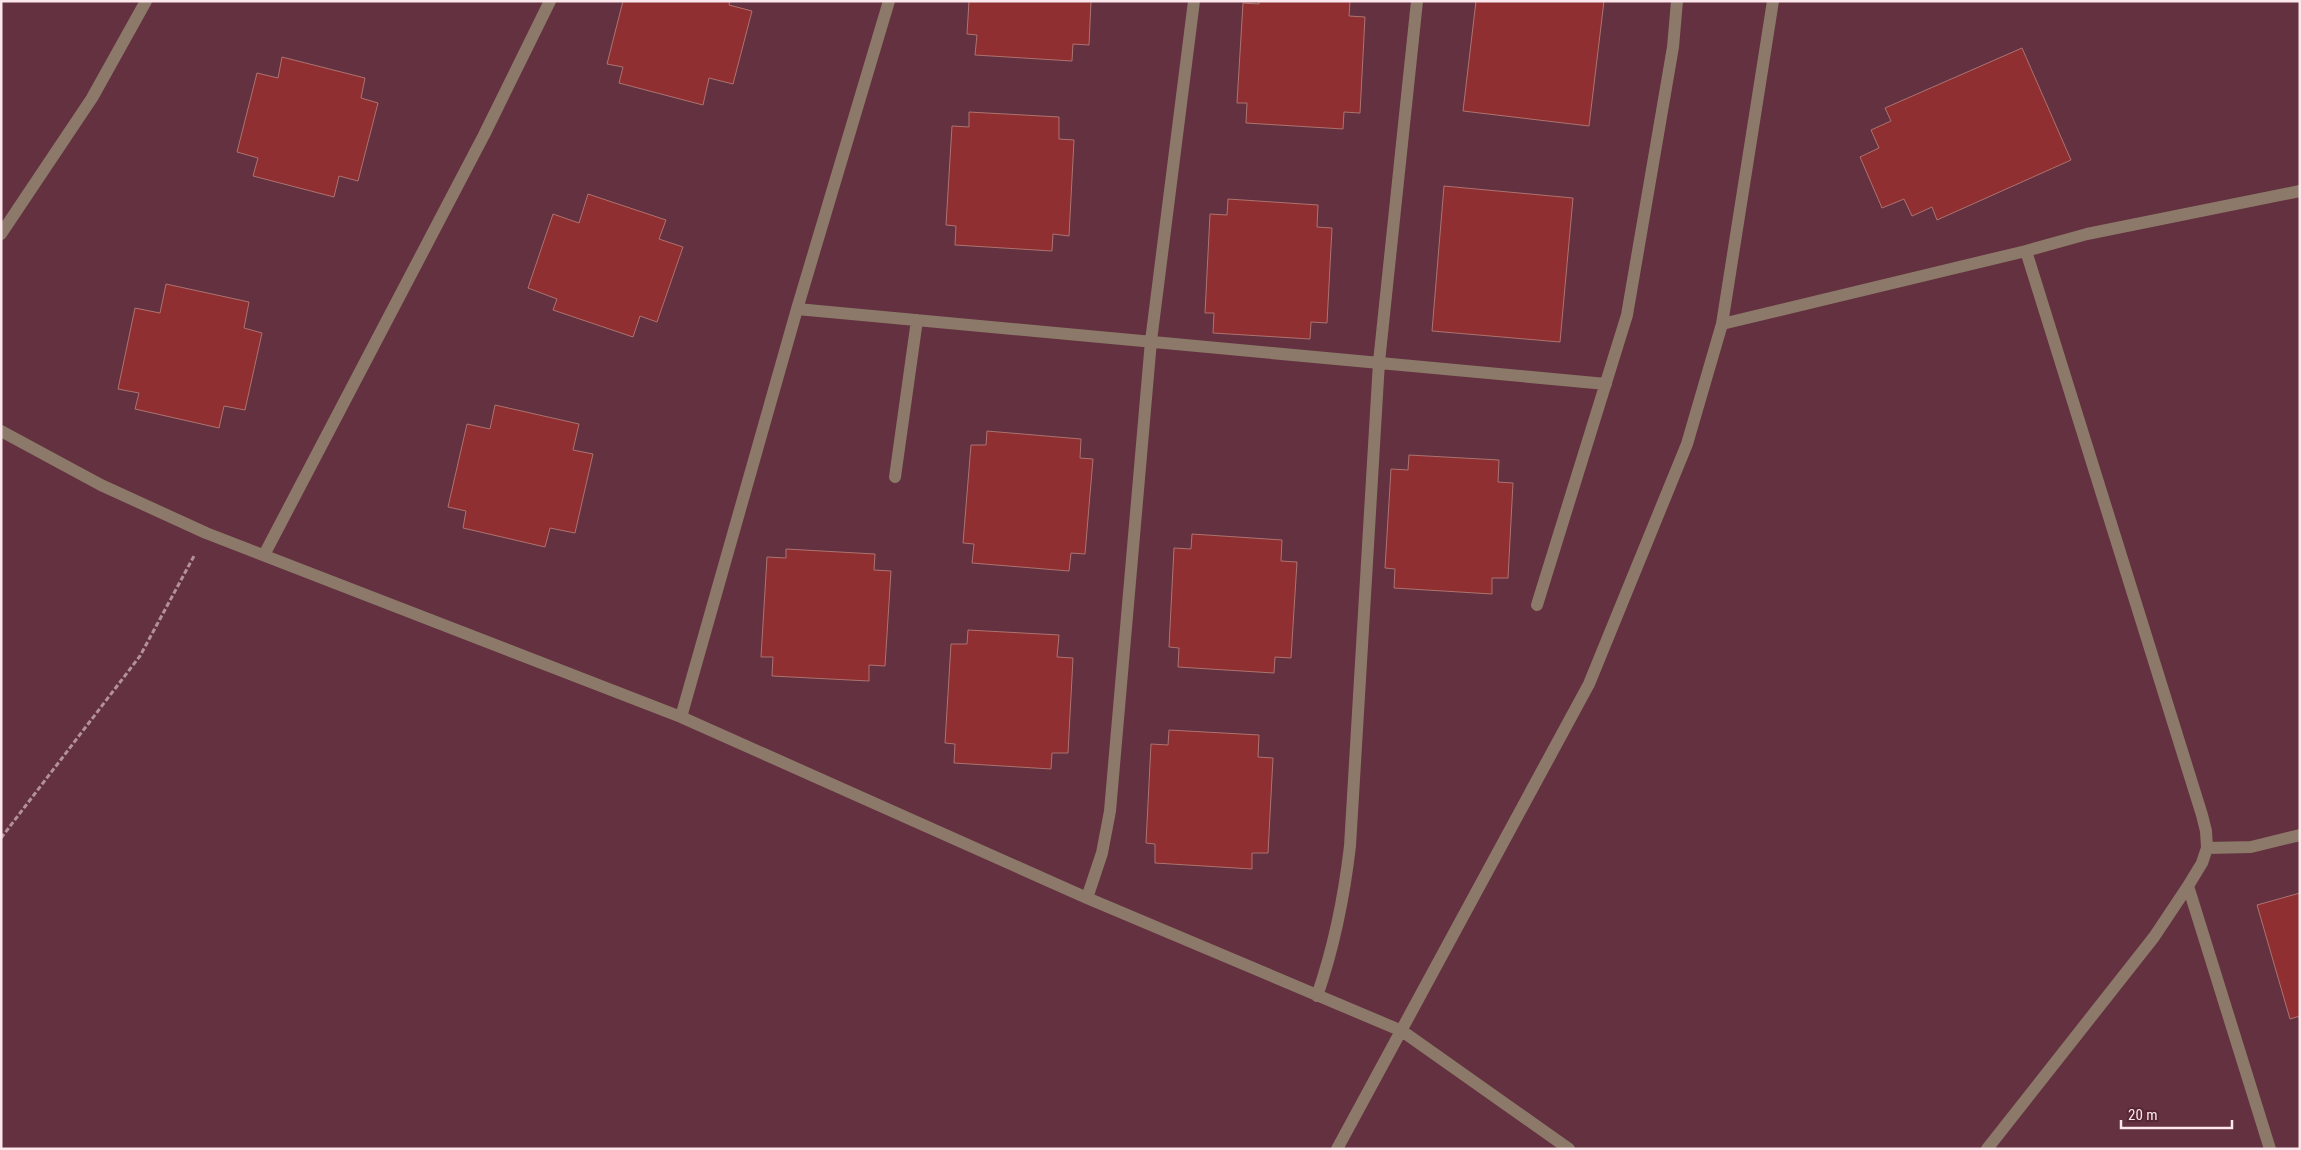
<svg xmlns="http://www.w3.org/2000/svg" width="2301" height="1150" font-family="'Roboto Condensed',sans-serif">
<style>
.building{fill:#8f2f31;stroke:#ad7370}
.lines{fill:none;stroke-linecap:round;stroke-linejoin:round}
.path{stroke:#b39199;stroke-width:3;stroke-dasharray:5 2.5;stroke-linecap:butt}
.minor{stroke:#8c7969;stroke-width:12}
</style>
<rect width="100%" height="100%" fill="#63313f"/>
<path class="building" d="M623 1H730L729 5 752 11 733 84 709 78 703 105 619 83 623 67 607 64Z
M969 1H1091L1089 45 1073 44 1072 61 975 55 977 35 967 34Z
M1259 1H1350L1349 16 1365 17 1360 113 1344 112 1343 129 1246 123 1247 103H1237L1243 3 1259 4Z
M1476 1H1604L1589 126 1463 111Z
M2022 48 2071 160 1937 220 1932 207 1912 216 1904 199 1882 208 1860 157 1879 148 1871 130 1891 121 1885 108Z
M282 57 365 78 361 98 378 103 358 181 339 176 334 197 253 176 258 158 237 152 257 73 278 78Z
M969 112 1059 117V139L1074 140 1069 236 1053 234 1052 251 955 245 956 226 946 225 952 126 969 127Z
M1444 186 1573 198 1560 342 1432 331Z
M588 194 666 220 659 239 683 247 657 322 640 316 633 337 553 310 557 299 528 288 553 214 579 223Z
M1228 199 1318 205 1317 227 1332 228 1327 323 1311 322 1310 339 1213 333 1214 313H1205L1210 214 1227 215Z
M166 284 249 302 244 328 262 333 245 410 224 406 219 428 135 409 139 393 118 389 135 308 160 313Z
M495 405 579 424 573 450 593 454 575 533 550 528 545 547 463 528 466 511 448 507 467 424 490 429Z
M987 431 1081 439 1080 458 1093 459 1085 554 1071 553 1069 571 972 563 974 544 963 543 971 445H986Z
M1409 455 1499 460 1498 482 1513 483 1508 578H1492V594L1394 588 1395 569 1385 568 1391 469 1408 470Z
M1192 534 1282 540 1281 561 1297 562 1291 658 1275 657 1274 673 1178 667 1179 648 1169 647 1174 548 1191 549Z
M786 549 875 554 874 570 891 571 885 666 869 665V681L772 676 773 657H761L767 557 786 558Z
M968 630 1059 635 1057 657 1073 658 1068 753H1052L1051 769 954 763 955 744 945 743 951 644H967Z
M1169 730 1259 735 1258 757 1273 758 1268 853H1252V869L1155 863V844L1146 843 1151 744 1168 745Z
M2300 893V1016L2290 1019 2257 905Z"/>
<g class="lines">
<path class="path" d="M1 838 140 656 194 556"/>
<path class="minor" d="M1 234 92 98 146 1
M797 309 1606 384
M1722 324 2026 251 2087 234 2300 191
M1 431 101 485 206 533 681 717 1087 898 1402 1031 1569 1149
M895 477 917 320
M264 555 484 135 550 1
M1537 605 1627 315 1673 47 1677 1
M681 717 797 309 889 1
M2207 848 2251 847 2300 835
M2188 886 2270 1149
M1087 898 1102 853 1110 811 1151 341 1194 1
M1317 996C1334 947 1344 898 1350 846L1379 362 1417 1
M1337 1149 1589 684 1687 444 1722 324 1773 1
M1987 1149 2154 937 2188 886 2202 863 2207 848 2206 831 2202 815 2026 251"/>
</g>
<rect width="2301" height="1150" fill="none" stroke="#fce8ec" stroke-width="5"/>
<path d="M2121 1120v8h111v-8" fill="none" stroke="#fce8ec" stroke-width="2.5"/>
<text x="2128" y="1120" font-size="15" fill="#fce8ec" stroke="#572635" stroke-width="4" paint-order="stroke">20 m</text>
</svg>
